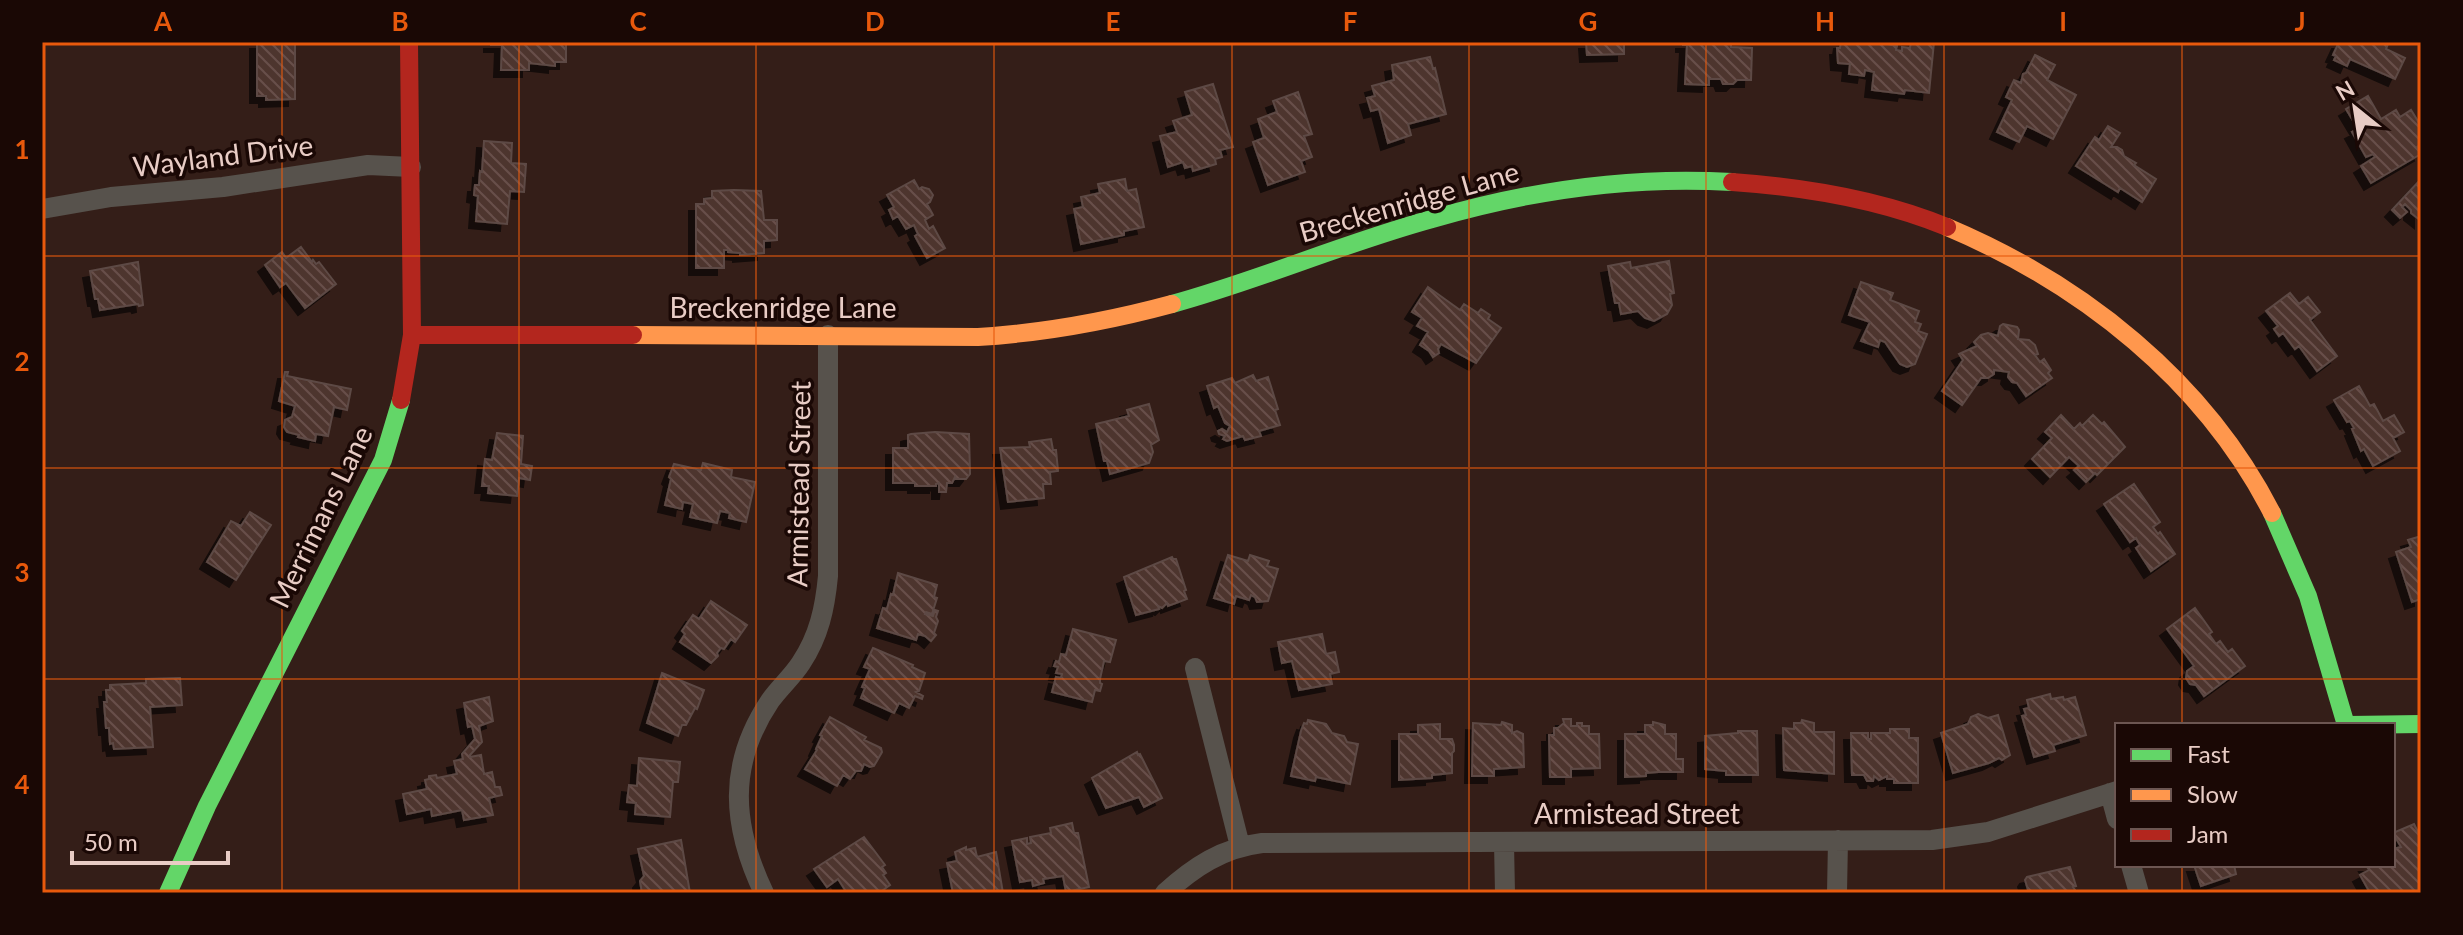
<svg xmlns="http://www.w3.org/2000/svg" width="2463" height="935" font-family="Lato,sans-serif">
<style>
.building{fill:url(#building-back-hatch);stroke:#5d4a45;stroke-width:2;filter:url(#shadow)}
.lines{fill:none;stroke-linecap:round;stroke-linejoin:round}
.street{stroke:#57524c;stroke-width:20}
.fast{stroke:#63d668;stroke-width:18}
.slow{stroke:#ff974d;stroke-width:18}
.jam{stroke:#b3261e;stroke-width:18}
.grid{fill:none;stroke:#e8590c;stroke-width:2;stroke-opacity:0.55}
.labels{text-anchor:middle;stroke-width:7;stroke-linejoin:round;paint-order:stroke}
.street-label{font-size:28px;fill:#e8ccc5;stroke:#1a0805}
.neatline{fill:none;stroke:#e8590c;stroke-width:3}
.grid-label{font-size:26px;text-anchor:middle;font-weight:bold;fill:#e8590c}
</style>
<defs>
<pattern id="building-back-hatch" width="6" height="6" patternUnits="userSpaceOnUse" patternTransform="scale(2)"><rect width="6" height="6" fill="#4e342d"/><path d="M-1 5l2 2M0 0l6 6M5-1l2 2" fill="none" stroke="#68504a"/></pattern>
<filter id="shadow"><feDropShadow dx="-7" dy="7" stdDeviation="0" flood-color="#0009"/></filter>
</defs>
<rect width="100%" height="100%" fill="#341e18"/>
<path class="building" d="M257 42H295V99L266 100V96H257Z
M491 42H566V62H555V66L529 63V70H501L502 45H491Z
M1586 42H1624V54L1587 55Z
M1683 42H1731V47L1752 48 1751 80H1737L1733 84H1723L1721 79H1709V85L1685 84 1687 45H1683Z
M1841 42H1878L1897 46 1896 50 1902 51V47L1910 48 1911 42H1934L1929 93 1905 90 1904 94 1872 90 1874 72 1865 70 1864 76 1849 74 1850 64 1838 63 1837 48H1840Z
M2339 42H2386L2388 44 2386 49 2405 58 2395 79 2350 59 2347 66 2334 60 2336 56 2333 55Z
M2035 55 2055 65 2047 80 2076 95 2053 139 2027 126 2019 142 1997 132 2012 100 2006 97 2014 80 2021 83 2023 74 2026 73Z
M1430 57 1433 69 1435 68 1446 114 1408 124 1411 135 1388 143 1379 109 1371 111 1367 98 1375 96 1372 86 1394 80 1392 65Z
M1213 84 1233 147 1220 150 1222 157 1215 159 1216 164 1193 171 1192 166 1185 168 1183 162 1168 167 1160 136 1177 132 1173 121 1192 115 1185 92Z
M1298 92 1312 134 1304 136 1312 157 1301 161 1305 172 1268 185 1253 142 1264 138 1258 119 1277 112 1273 101Z
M2368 96 2381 119 2396 110 2400 117 2411 110 2421 126V144L2417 147 2421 154 2371 183 2361 166 2375 157 2373 154 2366 157 2352 132 2358 129 2346 109Z
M2108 126 2120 133 2111 147H2117L2122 150 2124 156 2136 163 2134 165 2156 179 2142 202 2120 188 2118 192 2076 166 2095 137 2099 140Z
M484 141 512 143 511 163 526 164 524 192 510 191 507 224 476 221 478 196 474 195 475 185H479L480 171 482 172Z
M1125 179 1127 191 1136 189 1144 227 1124 231V235L1081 244 1074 209 1083 207 1081 197 1100 193 1098 184Z
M2421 179V221L2411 213V210L2405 204 2402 207 2407 212 2400 218 2392 210Z
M914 180 919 189 922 187 929 189 933 195 930 202 927 204 933 215 925 220 929 229 933 226 945 248 927 258 915 236 918 234 914 225 906 229 898 216 893 219 889 210 894 207 887 195Z
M734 190 761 191 764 220H777V240L764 241V253L740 255V253L728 252V250H724V268H696V204H704V199L712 198V191Z
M301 247 312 262 313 260 316 264 319 262 336 284 305 308 286 283 280 287 265 265 282 252 286 258Z
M1669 261 1674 293 1670 294 1672 305 1667 314 1654 321 1645 318 1638 311 1621 314 1619 303H1615L1608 266 1630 262 1631 268Z
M138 262 143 305 139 306 138 304 100 310 98 299H95L90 271Z
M1861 282 1893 293 1890 300 1919 311 1915 322 1921 324 1918 331 1927 334 1915 364 1907 367 1900 364 1885 342 1880 340 1878 347 1861 341 1870 322 1849 315Z
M1428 287 1460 310 1464 304 1478 313 1481 309 1490 315 1488 319 1501 328 1476 363 1441 344 1438 349 1439 353 1433 357 1429 351 1420 345 1428 332 1417 326 1422 318 1412 312Z
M2290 293 2299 304 2308 297 2320 312 2310 320 2337 356 2317 371 2299 346 2295 349 2283 333 2279 336 2274 329 2278 326 2266 311Z
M2003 324 2017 327 2019 330 2018 339 2029 340 2035 345 2038 354 2035 355 2040 362 2044 359 2051 370 2048 373 2052 378 2026 396 2017 383 2012 382 2008 377 2009 372 1994 370V374L1988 378H1981L1962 405 1942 391 1963 360 1959 354 1977 346 1974 342 1981 335 1988 333 1998 336 2000 326Z
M285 372H288L287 376 351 389 347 410 334 407 328 436 316 434 315 441 298 437 299 435 287 432 284 427 285 420 292 417 295 406 279 401Z
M1253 375 1256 381 1268 377 1278 409 1275 410 1280 425 1259 431 1261 436 1245 440 1243 436 1227 441 1223 439 1225 436 1219 434 1218 431 1222 429 1227 432 1230 426 1225 423 1218 406 1214 408 1207 386 1232 378 1235 383Z
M2359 386 2370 406 2374 404 2383 421 2394 415 2404 432 2393 438 2400 451 2373 466 2364 449 2361 451 2352 429 2354 428 2350 421 2347 422 2334 400Z
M1149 404 1159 440 1151 445 1153 452 1149 463 1110 474 1107 461H1104L1096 424 1129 416 1127 410Z
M2061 415 2074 429 2080 423 2082 426 2093 415 2102 424 2104 422 2125 447 2097 475 2095 473 2086 482 2074 470 2079 466 2069 457 2050 477 2032 459 2052 438 2045 432Z
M935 432 969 434 970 474 966 479H956L955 477 952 483H947L946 492H939V483L936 484V486H915V483H893V448H908V435L911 434Z
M497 433 523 436 521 464 532 466 530 480 519 478 517 496 488 493 489 486H482L485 459 492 460Z
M1051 439 1053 450H1056L1058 471 1050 472 1051 484H1043L1044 498 1008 502 1000 448 1030 447 1029 442Z
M703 463 732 470 731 477 755 482 746 522 729 518 730 513 720 511 717 523 690 517 693 504 683 502 682 509 665 505 671 479 669 477 674 464 701 470Z
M2134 484 2160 522 2153 527 2158 534 2160 532 2175 554 2151 571 2136 548 2140 545 2136 538 2130 542 2104 504Z
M250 512 271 525 236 580 207 562 231 521 241 526Z
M2421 536V599L2412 602 2396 552 2411 547 2408 540Z
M1228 555 1248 561 1250 555 1269 561 1267 566 1278 569 1268 601 1257 602 1255 597 1251 595 1249 600 1236 596 1234 604 1214 598Z
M1172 557 1173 559H1176L1186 590 1184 591 1187 599 1168 606 1167 603 1162 608 1158 606 1159 609 1136 615 1124 577Z
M898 573 937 585 934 597 937 598 932 614 926 612 925 614 933 616 935 610 938 611 936 617 938 621 934 633 936 635 931 641 925 636 918 634 916 640 877 628 883 608 887 609 891 594 893 595Z
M711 601 747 625 735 642 731 639 724 649 721 648 717 653 718 656 711 663 680 642 685 634 682 631 693 615 699 619Z
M2195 608 2212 632 2209 634 2216 644 2220 641 2228 652 2232 649 2245 666 2204 696 2196 685 2190 684 2186 678 2187 671 2194 666 2167 629Z
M1073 629 1116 640 1110 662 1104 661 1100 679V683L1102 684 1100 691 1095 690 1092 702 1052 692 1056 677 1061 678 1062 674 1056 673 1058 667 1054 666 1056 661 1059 662 1061 654 1066 655Z
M1322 634 1326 654 1335 652 1339 672 1330 674 1332 684 1299 690 1292 661 1282 663 1278 642Z
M873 648 913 665 912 667 925 673 919 691 916 692 923 696 922 699 915 696 909 708 899 703 894 713 861 698 865 688 862 687 870 669 864 667Z
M662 673 704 690 697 709 695 708 686 725H682L678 736 647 723Z
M180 678 182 705 150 707 153 747 114 749 113 743 110 744 109 728H106L104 702H107L106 690H110V685L146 683V679Z
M2050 694 2051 699 2063 697 2064 700 2075 697 2086 735 2053 745 2055 751 2034 757 2022 716 2026 715 2024 709 2029 708 2027 700Z
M489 697 493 721 479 726 482 742 470 755V757L481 755 484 774 492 772 495 787H500L502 795 489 798 493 815 464 820 462 810 432 816 431 809 407 814 403 794 427 789 425 780 429 779V776L436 775 437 778 457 774 454 761 463 759 462 754 475 739 472 726 468 727 464 703Z
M1978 714 1988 718 1998 715 2010 755 2002 760 1999 758 1989 763 1953 773 1941 733 1968 724 1971 717Z
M830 717 866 737 864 740 881 748 882 752 874 766 870 767 864 764 861 771H856L850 779 843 775 837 786 805 769 817 750 816 749 822 736 820 735Z
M1563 719H1571V726H1577V723H1582V726H1589V734H1599L1600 768 1571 769V777H1550L1549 735H1554V728H1558L1564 723Z
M1308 720 1326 724 1332 733 1344 736 1347 742 1358 744 1350 784 1316 777 1315 781 1291 776 1301 731 1304 723 1307 724Z
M1802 720 1814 723V732H1834V774L1784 770 1783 728 1794 729V723H1801Z
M1502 722 1512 725V733L1517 731 1523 734 1524 767 1494 769V776H1472L1473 723 1501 725Z
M1653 722 1665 725V734H1676V759H1683V772H1658L1646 773V776L1625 777V734H1645V725H1653Z
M1440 724V739H1452L1454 745V751L1452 753V773L1432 775V778L1399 780V734H1418V725Z
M1890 729H1909V738H1918V783H1894V779H1887V776L1879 780 1874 776 1873 781H1867L1864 775H1852L1851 733H1868V739H1871V733H1890Z
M1738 731H1757L1758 775H1726V771L1705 769V736L1738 733Z
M1137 752 1138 755 1140 754 1162 798 1144 807 1139 797 1106 808 1092 778Z
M639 758 680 762 678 782H673L670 817 635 814 636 803 627 802 629 785 637 786Z
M1072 823 1074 833H1078L1089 887 1066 892 1063 876 1043 879 1044 883 1033 886 1032 880 1020 882 1012 841 1027 838V844L1031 843 1030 837 1051 833 1050 828Z
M2414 824 2421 838V890L2416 893 2369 891 2360 875 2369 870 2366 865H2393V849L2401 847 2393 833Z
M864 837 885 865 882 867 886 873 883 875 890 885 879 893H847L838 879 827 887 814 869Z
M681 840 690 893H642L640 881 644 876 638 849Z
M966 847V850L975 848 977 857 996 852 1003 893H953L947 863 957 861 955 852Z
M2194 865H2234L2236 874 2201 886Z
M2070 867 2076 886 2073 887 2077 893H2029L2025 880 2027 877Z"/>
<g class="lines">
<path class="street" d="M42 209 111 197 223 187 368 165 411 167
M1195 668 1240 846
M2110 793 2117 819
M1504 843 1505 893
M2131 865 2139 893
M764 893C732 826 727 765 770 701 779 688 792 677 801 663 819 636 825 608 828 576V335
M1165 893C1194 867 1222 848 1262 843L1932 840 1988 832 2117 791
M1837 893 1838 840"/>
<path class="fast" d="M1172 304C1260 280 1344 243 1432 219 1528 191 1632 176 1732 182
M2272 513 2308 596 2346 725
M2349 725 2421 724
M168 893 207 806 383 460 401 400"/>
<path class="slow" d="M1947 227C2082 284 2204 380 2272 513
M633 335 978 337C1043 333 1109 321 1172 304"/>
<path class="jam" d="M1732 182C1805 187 1879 199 1947 227
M412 335H633
M401 400 412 335 409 42"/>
</g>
<path class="grid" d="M282 42V893M519 42V893M756 42V893M994 42V893M1232 42V893M1469 42V893M1706 42V893M1944 42V893M2182 42V725M42 256H2421M42 468H2421M42 679H2421M2182 865V893"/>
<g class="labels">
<g class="street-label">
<text transform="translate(223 156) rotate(-7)" y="10">Wayland Drive</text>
<text transform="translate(1409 202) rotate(-16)" y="10">Breckenridge Lane</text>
<text x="783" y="318">Breckenridge Lane</text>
<text transform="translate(799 484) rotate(-89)" y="10">Armistead Street</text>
<text transform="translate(321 517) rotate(-64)" y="10">Merrimans Lane</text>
<text x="1637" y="824">Armistead Street</text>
</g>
</g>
<rect width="2463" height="935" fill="none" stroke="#1a0805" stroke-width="88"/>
<rect x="2115" y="723" width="280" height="144" fill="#1a0805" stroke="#6c5652" stroke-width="2"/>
<rect x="2131" y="749" width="40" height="12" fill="#63d668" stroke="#6c5652" stroke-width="2"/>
<text x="2187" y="763" font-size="24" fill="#e8ccc5">Fast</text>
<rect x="2131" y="789" width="40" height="12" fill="#ff974d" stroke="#6c5652" stroke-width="2"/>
<text x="2187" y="803" font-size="24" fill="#e8ccc5">Slow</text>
<rect x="2131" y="829" width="40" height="12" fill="#b3261e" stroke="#6c5652" stroke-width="2"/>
<text x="2187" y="843" font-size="24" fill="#e8ccc5">Jam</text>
<g transform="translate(2355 108) rotate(330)" stroke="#1a0805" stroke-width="6" paint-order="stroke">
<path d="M0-6L14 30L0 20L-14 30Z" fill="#e8ccc5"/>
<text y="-12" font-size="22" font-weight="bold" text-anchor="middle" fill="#e8ccc5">N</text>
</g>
<path d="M72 851v12h156v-12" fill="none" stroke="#e8ccc5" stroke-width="4"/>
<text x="84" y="851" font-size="24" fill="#e8ccc5" stroke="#1a0805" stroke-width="6" paint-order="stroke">50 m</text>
<rect x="44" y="44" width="2375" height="847" class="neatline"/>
<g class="grid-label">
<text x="163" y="31">A</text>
<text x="400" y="31">B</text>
<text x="638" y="31">C</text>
<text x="875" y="31">D</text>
<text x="1113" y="31">E</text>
<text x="1350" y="31">F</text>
<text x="1588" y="31">G</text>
<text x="1825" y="31">H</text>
<text x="2063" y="31">I</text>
<text x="2300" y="31">J</text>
<text x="22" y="159">1</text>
<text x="22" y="371">2</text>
<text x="22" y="582">3</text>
<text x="22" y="794">4</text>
</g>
</svg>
